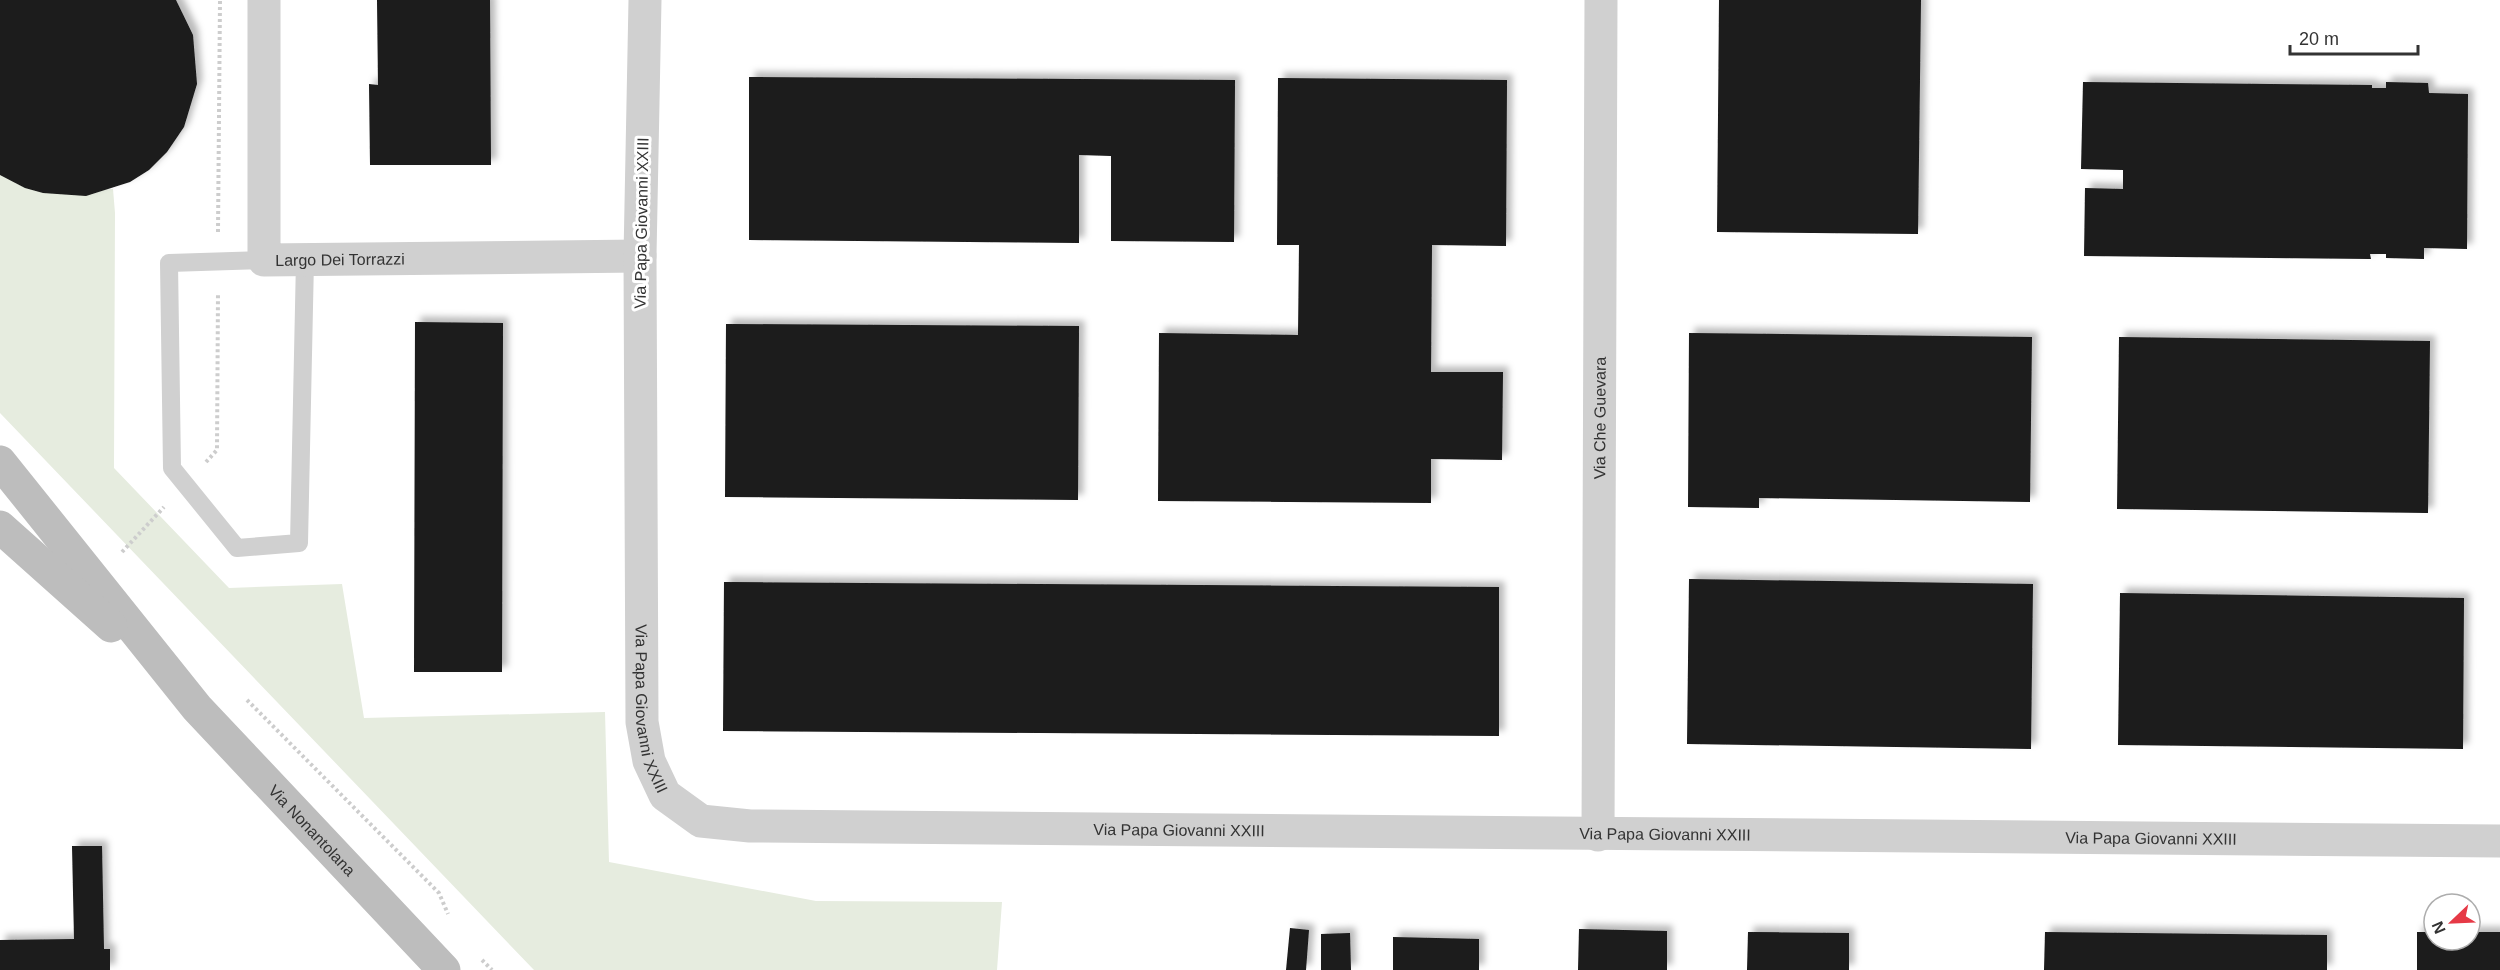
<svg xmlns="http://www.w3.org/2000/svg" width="2500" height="970" font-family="Helvetica,sans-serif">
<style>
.green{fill:#e6ecdf}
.building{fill:#1a1a1a;filter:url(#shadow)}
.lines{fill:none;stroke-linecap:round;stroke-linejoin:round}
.path{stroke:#cdcdcd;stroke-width:4;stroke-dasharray:3 3;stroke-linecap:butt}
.service{stroke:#d0d0d0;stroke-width:18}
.minor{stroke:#d0d0d0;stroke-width:33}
.secondary{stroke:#bdbdbd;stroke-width:33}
.labels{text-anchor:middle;stroke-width:6;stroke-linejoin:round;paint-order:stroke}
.street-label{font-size:16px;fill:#333;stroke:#fff}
</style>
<defs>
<filter id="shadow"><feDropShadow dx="5.5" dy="-5.5" stdDeviation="3" flood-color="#0004"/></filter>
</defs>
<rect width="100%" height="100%" fill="#fff"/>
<path class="green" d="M0 165 43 193 113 189 115 213 114 468 229 588 342 584 364 718 605 712 609 862 816 901 1002 902 997 970H534L0 413Z"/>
<path class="building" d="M0 0H176L193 35 197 84 184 127 167 152 149 170 130 182 86 196 43 193 25 188 0 175Z
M377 0H490L491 165H370L369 84 378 85Z
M1719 0H1921L1918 234 1717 232Z
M749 77 1235 80 1234 242 1111 241V156L1079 155V243L749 240Z
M1278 78 1507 80 1506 246 1432 245 1431 372H1503L1502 460 1431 459V503L1158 501 1159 333 1298 335 1299 245H1277Z
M2083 82 2372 85V88H2386V82L2428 83 2429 93 2468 94 2467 249 2424 248V259L2386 258V254H2370L2371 259 2084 256 2085 188 2123 189V170L2081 169Z
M415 322 503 323 502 672H414Z
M726 324 1079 326 1078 500 725 497Z
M1689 333 2032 337 2030 502 1759 498V508L1688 507Z
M2119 337 2430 341 2428 513 2117 509Z
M1689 579 2033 584 2031 749 1687 744Z
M724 582 1499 587V736L723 731Z
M2120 593 2464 598 2463 749 2118 745Z
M72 846H102L104 949H110V970H0V940L74 939Z
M1290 928 1309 930 1306 970H1286Z
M1579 929 1667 931V970H1578Z
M1748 932 1849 933V970H1747Z
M2045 932 2327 935V970H2044Z
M2417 932H2434V940H2470V932H2500V970H2417Z
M1350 933 1351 970H1321V934Z
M1393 937 1479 939V970H1393Z"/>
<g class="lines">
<path class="path" d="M218 232 220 0
M206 462 217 450 218 293
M122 552 164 507
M247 700 439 893 448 914
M482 960 492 970"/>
<path class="service" d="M264 260 169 263 172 468 237 548 299 543 305 260"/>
<g class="minor">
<path id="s1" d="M264 0V260L640 256"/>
<path id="s2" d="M645 0 640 256 642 722 649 761 665 795 701 821 750 826 2500 841"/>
<path id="s3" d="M1598 835 1601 0"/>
</g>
<g class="secondary">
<path id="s4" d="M0 462 197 708 444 970"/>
<path d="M0 527 111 626"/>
</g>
</g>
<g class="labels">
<g class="street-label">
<text transform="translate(641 223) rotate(-89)" y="6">Via Papa Giovanni XXIII</text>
<text dy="6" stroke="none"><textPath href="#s1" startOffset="336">Largo Dei Torrazzi</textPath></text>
<text dy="6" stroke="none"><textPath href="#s3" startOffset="417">Via Che Guevara</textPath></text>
<text dy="6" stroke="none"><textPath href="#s2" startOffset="710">Via Papa Giovanni XXIII</textPath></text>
<text dy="6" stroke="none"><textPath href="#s4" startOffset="483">Via Nonantolana</textPath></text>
<text dy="6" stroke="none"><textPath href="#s2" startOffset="1322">Via Papa Giovanni XXIII</textPath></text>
<text dy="6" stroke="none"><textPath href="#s2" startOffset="1808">Via Papa Giovanni XXIII</textPath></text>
<text dy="6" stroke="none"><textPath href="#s2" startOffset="2294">Via Papa Giovanni XXIII</textPath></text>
</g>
</g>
<g transform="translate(2452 922) rotate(247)"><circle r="28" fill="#ffffff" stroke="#adadad" stroke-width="1.5"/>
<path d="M0-4.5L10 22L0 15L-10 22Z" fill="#e63946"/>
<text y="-9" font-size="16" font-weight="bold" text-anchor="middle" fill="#333333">N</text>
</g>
<path d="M2290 45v9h128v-9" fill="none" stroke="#333333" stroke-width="3"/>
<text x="2299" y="45" font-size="18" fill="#333333" stroke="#ffffff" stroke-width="4.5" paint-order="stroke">20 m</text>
</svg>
